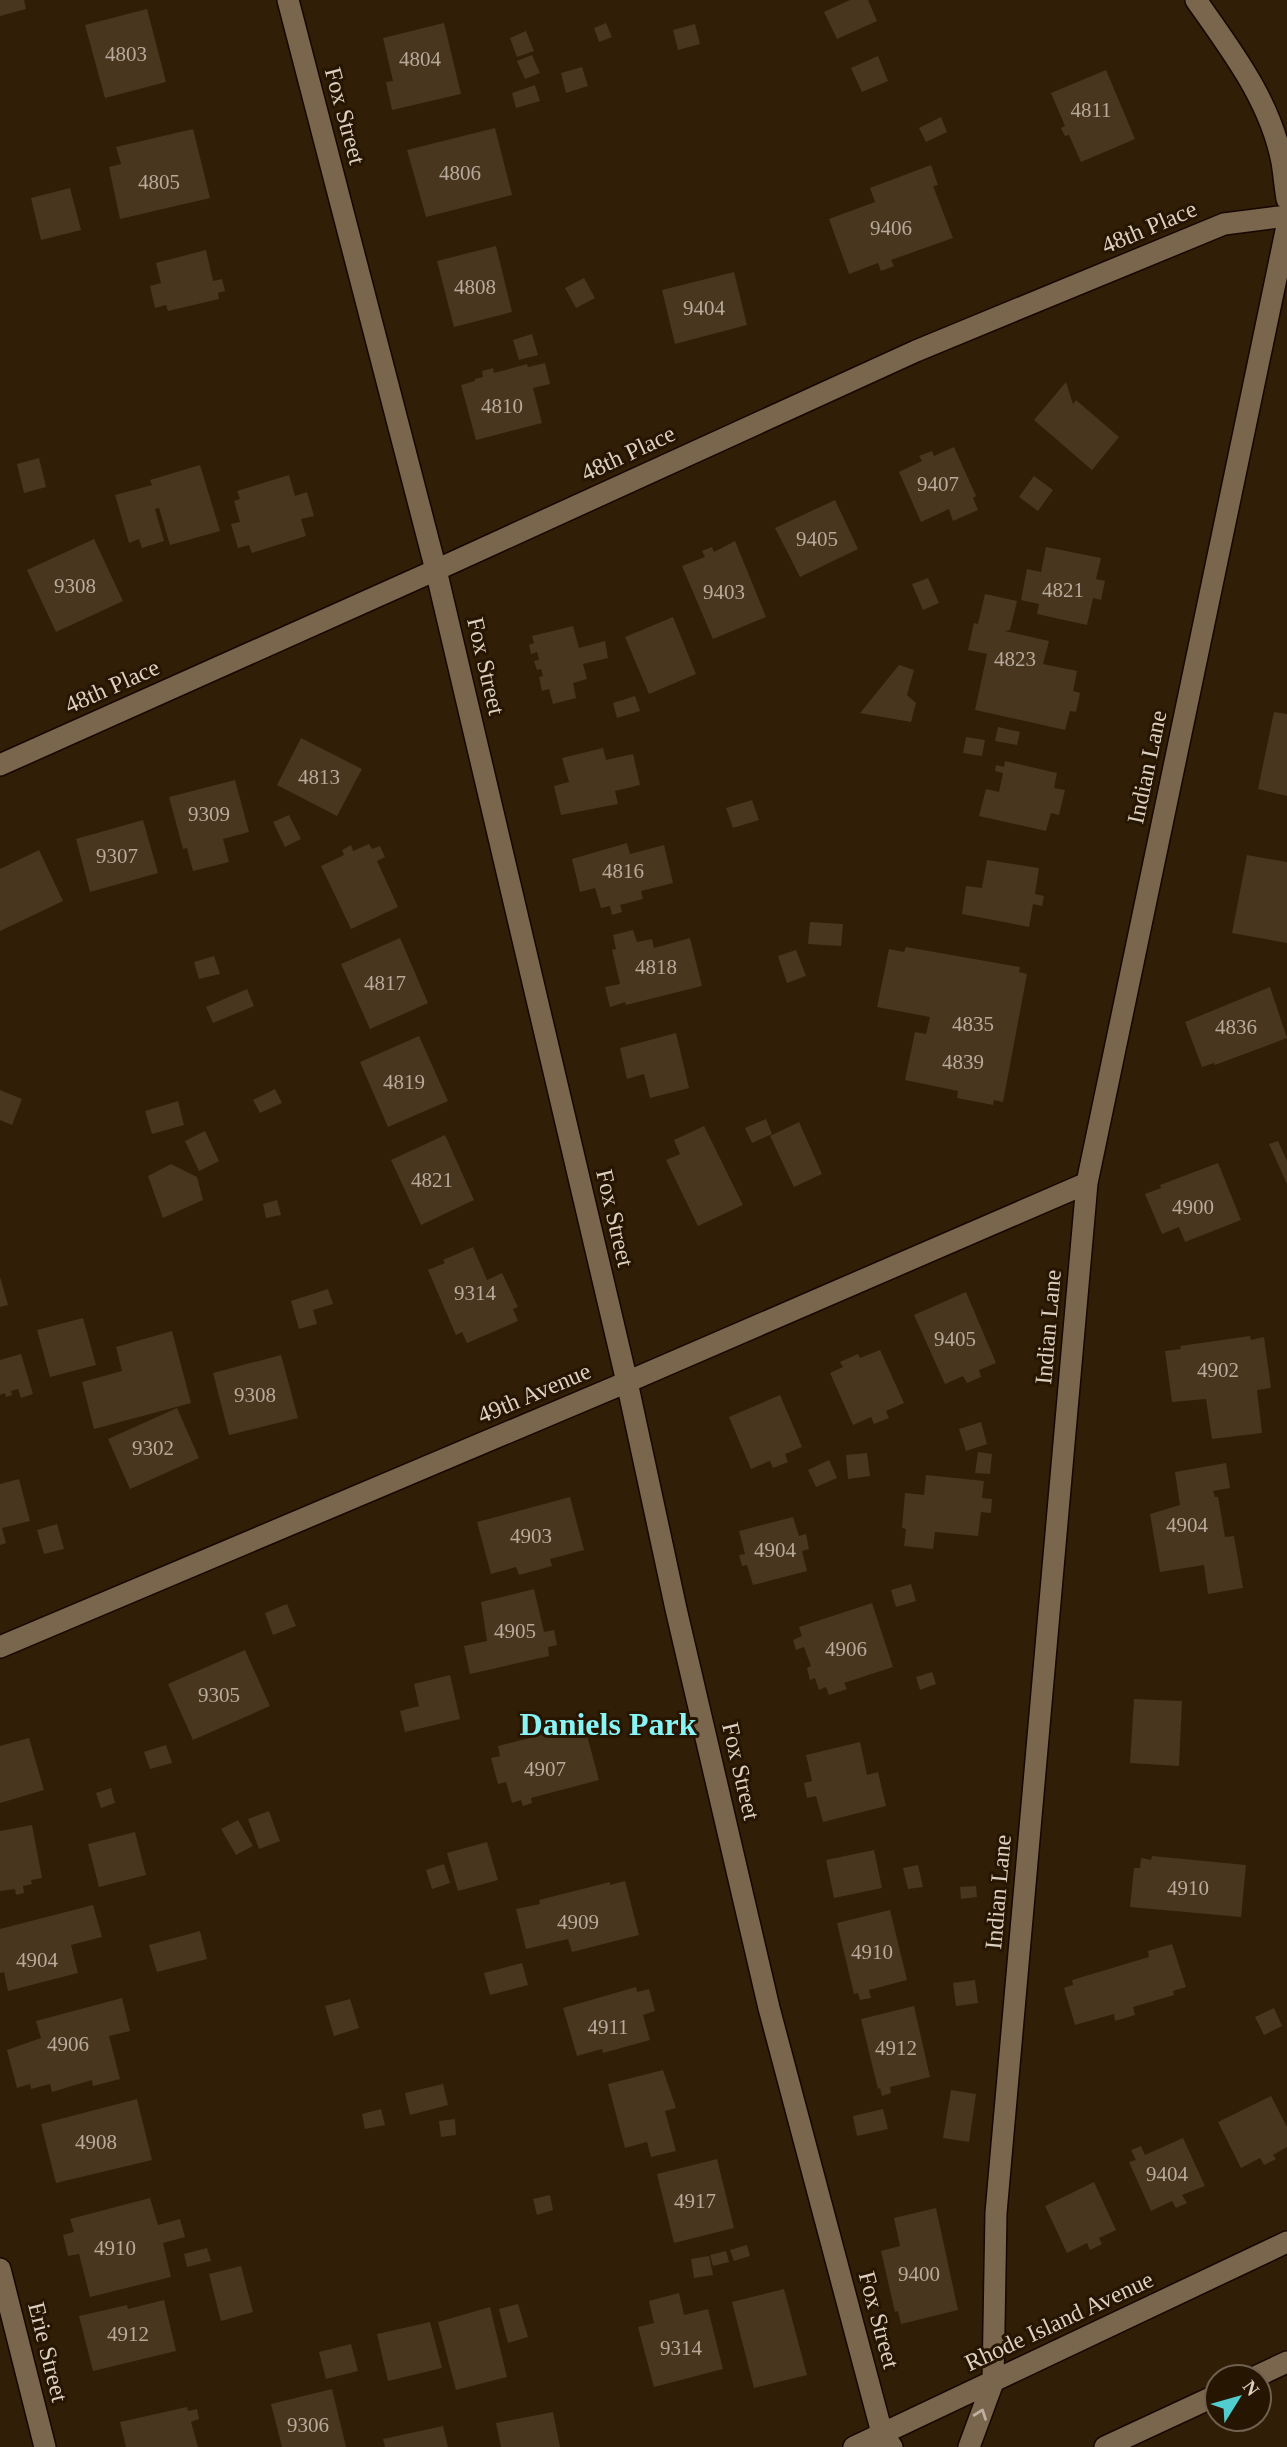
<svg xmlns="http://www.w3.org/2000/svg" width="1287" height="2447" font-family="'Times New Roman',serif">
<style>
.building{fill:#49361f}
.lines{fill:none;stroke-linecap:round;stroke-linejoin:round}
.minor-casing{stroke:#170700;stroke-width:24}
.tertiary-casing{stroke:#170700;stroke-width:24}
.minor{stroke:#7a654d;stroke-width:21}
.tertiary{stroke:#7a654d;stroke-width:21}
.oneway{stroke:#bfb0a0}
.labels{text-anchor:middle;stroke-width:6;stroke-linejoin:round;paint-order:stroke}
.number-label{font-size:21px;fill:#b7aa9a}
.street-label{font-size:24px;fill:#dcd0c3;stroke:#261501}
.district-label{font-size:32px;font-weight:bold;fill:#88f4f6;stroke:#261501}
</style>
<rect width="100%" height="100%" fill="#301e07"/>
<path class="building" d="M0 0H24L26 9 0 16Z
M850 0H868L877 21 837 39 824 12Z
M147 9 166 82 105 98 85 25Z
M444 23 461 94 392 110 386 82 393 81 383 38Z
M606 23 612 37 599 42 594 28Z
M695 24 700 44 678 50 673 30Z
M526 31 534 51 517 57 510 38Z
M532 55 540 73 525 79 517 61Z
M878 56 888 81 862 92 851 68Z
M582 67 588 86 566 93 561 73Z
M1106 70 1135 139 1081 162 1069 135 1065 136 1061 128 1065 126 1051 93Z
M535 85 540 101 516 108 512 93Z
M941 117 947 132 926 142 919 128Z
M495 128 512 195 426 217 407 150Z
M193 129 210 198 120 219 109 167 121 164 116 147Z
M931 165 938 185 933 186 953 238 891 260 894 266 881 271 878 263 849 274 829 219 875 202 870 188Z
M70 188 81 230 41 240 31 198Z
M496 246 512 312 454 327 437 261Z
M206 250 213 281 222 279 225 291 218 293 219 299 168 311 166 305 155 308 150 286 161 283 156 263Z
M734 272 747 325 675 344 662 290Z
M584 278 595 298 576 308 565 288Z
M532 334 538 355 519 360 513 340Z
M545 363 550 384 533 388 542 423 476 440 461 385 475 381V379L483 377 482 371 493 368 494 373 527 364 528 367Z
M1066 382 1073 404 1076 400 1119 437 1092 470 1034 420Z
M954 447 976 496 973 498 978 510 953 521 949 509 921 522 899 472 922 461 919 456 932 451 934 456Z
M39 458 46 487 24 493 17 464Z
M200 465 220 531 170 545 159 508 155 509 164 541 142 548 139 539 129 543 115 495 152 485 150 480Z
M289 475 295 496 307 492 314 516 301 519 306 536 252 553 249 545 238 548 231 524 240 522 234 501 240 499 237 491Z
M1034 476 1053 490 1038 511 1019 497Z
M835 500 858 549 800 577 775 528Z
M94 539 123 601 56 632 27 570Z
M735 541 766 617 713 639 682 566 705 557 702 551 712 547 714 552Z
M1046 547 1101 558 1096 579 1105 581 1101 600 1093 598 1087 625 1037 614 1039 604 1021 600 1027 569 1041 572Z
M928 578 939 603 923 610 912 584Z
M985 594 1017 601 1010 630 1005 631 1049 641 1043 664 1077 671 1073 691 1080 693 1076 712 1070 711 1065 730 975 710 987 654 968 650 974 623 978 624Z
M673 617 696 674 649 694 625 637Z
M573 626 579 648 605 641 608 658 583 664 587 679 573 683 576 698 553 704 549 689 542 691 539 677 543 676 541 669 537 670 534 661 539 660 537 652 531 654 529 645 534 643 532 636Z
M899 665 914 670 907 695 916 703 911 722 860 713Z
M635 696 640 711 617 718 613 703Z
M1274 712 1287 714V796L1258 789Z
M998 727 1020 732 1017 745 995 741Z
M966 737 985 740 982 756 963 753Z
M301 738 362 769 337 816 277 785Z
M603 748 606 760 633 754 640 785 615 791 618 804 561 815 554 786 569 782 562 758Z
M1005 761 1057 773 1054 788 1065 790 1059 815 1051 813 1046 831 979 816 986 789 999 792 1003 773 995 771 996 765 1004 767Z
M235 780 249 832 223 839 229 862 193 871 187 848 183 849 169 797Z
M752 800 759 820 733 828 726 808Z
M289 815 301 839 285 847 273 822Z
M143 820 158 873 90 892 76 839Z
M627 843 630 854 664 845 673 883 641 891 643 899 620 905 622 912 612 915 610 906 601 908 595 888 580 892 572 859Z
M369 844 372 849 380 846 385 857 377 861 398 907 351 929 321 866 344 855 342 850 351 845 353 851Z
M39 850 63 901 0 931V869Z
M1247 855 1287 862V943L1232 933Z
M987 860 1039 868 1035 894 1044 896 1042 906 1033 904 1029 927 962 914 966 886 982 888Z
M810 922 843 924 841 946 808 944Z
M633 930 637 942 652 939 654 948 690 938 702 986 626 1005 625 1002 610 1007 605 987 620 984 612 950 616 949 613 935Z
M400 938 428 1003 370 1029 341 964Z
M906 947 1020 967 1019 972 1027 974 1003 1102 994 1100 993 1105 957 1098 958 1091 905 1080 915 1032 926 1034 930 1017 877 1007 889 949 904 952Z
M796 950 806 976 787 983 778 956Z
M214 956 220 974 199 979 194 962Z
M1270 987 1287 1038 1215 1065 1214 1063 1202 1067 1185 1022Z
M247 989 254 1006 213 1023 206 1007Z
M676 1033 689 1088 650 1098 644 1074 627 1079 620 1048Z
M419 1036 448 1101 388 1127 360 1062Z
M275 1089 282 1103 260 1113 253 1100Z
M0 1090 22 1099 12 1125 0 1120Z
M178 1101 184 1125 152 1134 145 1111Z
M766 1119 772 1134 752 1143 745 1128Z
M799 1122 822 1174 794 1187 770 1136Z
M704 1126 743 1205 698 1226 666 1160 680 1154 674 1140Z
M205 1131 219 1161 199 1171 185 1141Z
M445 1135 474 1200 421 1225 391 1160Z
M1278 1141 1287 1161V1184L1269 1144Z
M1218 1163 1241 1220 1185 1242 1179 1227 1162 1234 1145 1194 1161 1188 1160 1185Z
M171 1164 197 1177 203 1200 163 1218 148 1176Z
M277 1200 281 1215 266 1218 263 1204Z
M473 1247 487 1280 502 1273 518 1307 513 1309 518 1321 467 1343 462 1332 456 1335 428 1270 445 1263 443 1260Z
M0 1277 8 1305 0 1307Z
M328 1289 333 1304 313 1310 317 1324 299 1329 291 1301Z
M966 1292 996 1363 979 1370 981 1377 967 1383 963 1376 945 1384 914 1315Z
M83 1318 96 1365 50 1377 37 1330Z
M172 1331 191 1403 94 1429 82 1382 122 1371 116 1347Z
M1250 1336 1251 1340 1264 1337 1271 1388 1257 1390 1262 1433 1212 1439 1206 1399 1172 1402 1165 1351 1181 1349 1180 1346Z
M880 1350 904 1403 886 1411 889 1418 874 1424 871 1417 853 1425 830 1373 843 1367 840 1362 858 1354 860 1358Z
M21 1354 33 1394 21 1398 18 1389 11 1391 12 1395 6 1397 5 1393 0 1395V1360Z
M281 1355 298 1418 229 1435 213 1373Z
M780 1395 802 1447 785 1454 788 1462 773 1468 770 1461 751 1469 729 1417Z
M177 1408 199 1458 130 1489 108 1439Z
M981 1422 987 1444 966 1451 959 1429Z
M978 1452 992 1454 990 1474 975 1473Z
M867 1453 870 1476 848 1479 846 1455Z
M829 1460 837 1478 816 1487 808 1470Z
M1226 1463 1230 1488 1213 1491 1215 1497H1218L1225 1537 1234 1536 1243 1588 1208 1594 1204 1565 1160 1572 1150 1514 1180 1505 1175 1472Z
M926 1475 984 1481 982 1498 992 1499 991 1513 981 1512 978 1536 935 1532 933 1549 904 1546 906 1529 902 1528 905 1493 924 1495Z
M19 1479 30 1521 2 1528 6 1543 0 1545V1484Z
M570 1497 584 1550 550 1559 552 1566 519 1575 516 1567 491 1574 477 1522Z
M793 1517 799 1536 806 1534 809 1549 802 1551 807 1571 753 1585 747 1565 742 1566 739 1555 745 1554 739 1531Z
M57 1524 64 1549 44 1554 37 1530Z
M911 1584 916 1601 896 1607 891 1590Z
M534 1589 544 1632 554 1630 557 1645 548 1647 549 1656 470 1674 464 1646 487 1641 481 1602Z
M872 1603 893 1667 844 1683 847 1689 829 1695 826 1687 819 1690 815 1678 810 1680 807 1668 811 1666 804 1647 796 1650 793 1640 802 1636 799 1627Z
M287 1604 296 1626 273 1635 265 1613Z
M245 1650 270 1706 193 1740 168 1684Z
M932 1672 936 1684 920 1690 916 1677Z
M450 1675 460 1719 405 1732 400 1711 419 1706 414 1684Z
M1134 1699 1182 1701 1179 1766 1130 1763Z
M584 1724 599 1780 531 1798 532 1803 523 1806 521 1800 512 1803 506 1782 498 1784 491 1758 500 1756 498 1746Z
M29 1738 44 1790 0 1803V1746Z
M860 1742 867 1775 878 1772 886 1806 823 1822 816 1796 807 1798 804 1783 812 1781 806 1755Z
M166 1745 172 1763 150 1769 144 1752Z
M111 1788 115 1803 101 1808 96 1793Z
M269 1811 280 1841 259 1849 248 1819Z
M238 1820 253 1846 236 1855 221 1829Z
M32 1825 42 1878 31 1880 32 1884 23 1886 24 1893 16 1895 15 1889 0 1891V1831Z
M135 1832 146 1875 99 1887 88 1844Z
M487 1842 498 1880 458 1891 447 1853Z
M874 1850 882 1888 834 1898 826 1860Z
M1152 1856 1246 1865 1241 1917 1130 1907 1134 1868H1140L1141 1858 1151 1860Z
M444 1864 450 1883 432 1889 426 1870Z
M918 1865 923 1887 908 1889 903 1868Z
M625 1881 639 1935 572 1952 568 1939 526 1949 516 1909 540 1904 539 1900 610 1882V1885Z
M976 1886 977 1897 961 1899 960 1887Z
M93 1905 102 1937 71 1945 78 1973 8 1991 4 1972 0 1973V1929Z
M890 1910 907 1980 869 1990 871 1998 860 2000 858 1993 854 1994 837 1923Z
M200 1931 207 1959 157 1972 149 1945Z
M1172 1944 1186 1987 1173 1991 1174 1995 1133 2007 1135 2015 1115 2021 1114 2014 1075 2025 1064 1988 1073 1985 1072 1980 1149 1957 1148 1951Z
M522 1963 528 1985 490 1995 484 1973Z
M975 1980 978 2003 956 2006 953 1983Z
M636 1987 637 1992 649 1989 655 2011 643 2015 650 2040 603 2053 602 2049 577 2056 563 2008Z
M122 1998 130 2031 109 2036 120 2079 93 2086 92 2080 52 2092 50 2084 31 2089 30 2084 17 2088 7 2050 41 2038 36 2021Z
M350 1999 359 2028 334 2036 325 2006Z
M914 2006 930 2077 890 2087 891 2093 882 2096 880 2088 878 2089 861 2019Z
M1274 2008 1282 2026 1264 2035 1255 2017Z
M663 2070 676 2108 665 2111 676 2151 651 2157 647 2142 625 2148 608 2084Z
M443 2084 448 2105 410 2115 405 2093Z
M951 2090 976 2094 969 2142 943 2138Z
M1271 2096 1287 2127V2147L1273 2155 1276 2159 1264 2165 1260 2158 1241 2168 1218 2122Z
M137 2099 152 2160 56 2183 41 2124Z
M381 2109 385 2125 365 2129 362 2114Z
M883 2109 888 2129 857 2136 853 2116Z
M455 2119 456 2135 441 2137 439 2121Z
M1183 2138 1205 2186 1182 2195 1187 2203 1176 2208 1172 2201 1151 2211 1129 2162 1136 2160 1131 2150 1141 2146 1145 2155Z
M717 2159 734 2228 674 2243 657 2174Z
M1094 2182 1116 2230 1099 2238 1102 2244 1090 2250 1087 2243 1067 2253 1045 2206Z
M550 2195 553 2210 537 2215 533 2199Z
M150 2198 158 2225 180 2219 185 2237 163 2243 171 2277 90 2297 79 2254 68 2256 63 2235 74 2232 70 2219Z
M936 2208 958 2310 901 2324 898 2311 895 2312 881 2251 900 2246 894 2218Z
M747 2245 750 2256 734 2261 730 2250Z
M207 2248 211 2261 187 2267 184 2254Z
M726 2251 729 2262 713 2266 710 2255Z
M709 2256 713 2275 694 2278 691 2259Z
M241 2266 253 2312 221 2321 209 2274Z
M784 2289 807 2375 754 2388 732 2302Z
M679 2293 684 2315 708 2309 723 2369 654 2387 638 2327 654 2323 649 2301Z
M164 2300 176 2351 93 2371 79 2316 127 2305 128 2309Z
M518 2304 528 2337 508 2343 499 2309Z
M490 2307 507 2377 456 2390 438 2322Z
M430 2322 442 2368 388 2381 377 2334Z
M351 2344 358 2371 326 2379 319 2352Z
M332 2389 346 2447H282L271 2404Z
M187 2407 188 2411 197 2409 199 2419 191 2422 198 2447H126L120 2422Z
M553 2412 560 2447H501L496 2423Z
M443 2426 448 2447H385L383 2439Z"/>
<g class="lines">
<g class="minor-casing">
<path id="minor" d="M288 0 436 570 627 1382 676 1609 769 2008 882 2433 892 2447
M1196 0C1231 50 1270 100 1282 162 1284 174 1285 187 1287 199
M0 765 436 570 916 351 1224 224 1287 216
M0 1647 627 1382 1087 1183
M0 2269 45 2447
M854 2447 1287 2242
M969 2447 993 2382 996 2213 1087 1183 1287 226"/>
</g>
<g class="tertiary-casing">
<path id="tertiary" d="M1255 2377 1287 2362
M1105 2447 1217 2395"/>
</g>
<use href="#minor" class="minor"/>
<use href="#tertiary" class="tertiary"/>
</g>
<defs><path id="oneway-chevron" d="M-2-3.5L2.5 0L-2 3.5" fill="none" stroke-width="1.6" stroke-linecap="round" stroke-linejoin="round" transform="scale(1.75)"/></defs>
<use class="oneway" href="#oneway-chevron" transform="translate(981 2414) rotate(-70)"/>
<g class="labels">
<g class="number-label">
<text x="126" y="61">4803</text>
<text x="420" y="66">4804</text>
<text x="1091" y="117">4811</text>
<text x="460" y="180">4806</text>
<text x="159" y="189">4805</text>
<text x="891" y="235">9406</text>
<text x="475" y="294">4808</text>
<text x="704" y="315">9404</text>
<text x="502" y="413">4810</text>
<text x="938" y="491">9407</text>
<text x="817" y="546">9405</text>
<text x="75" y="593">9308</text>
<text x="1063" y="597">4821</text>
<text x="724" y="599">9403</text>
<text x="1015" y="666">4823</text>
<text x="319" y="784">4813</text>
<text x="209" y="821">9309</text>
<text x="117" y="863">9307</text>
<text x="623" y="878">4816</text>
<text x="656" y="974">4818</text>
<text x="385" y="990">4817</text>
<text x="973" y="1031">4835</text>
<text x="1236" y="1034">4836</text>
<text x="963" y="1069">4839</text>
<text x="404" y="1089">4819</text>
<text x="432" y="1187">4821</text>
<text x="1193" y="1214">4900</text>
<text x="475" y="1300">9314</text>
<text x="955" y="1346">9405</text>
<text x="1218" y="1377">4902</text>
<text x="255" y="1402">9308</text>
<text x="153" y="1455">9302</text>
<text x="1187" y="1532">4904</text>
<text x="531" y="1543">4903</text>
<text x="775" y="1557">4904</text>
<text x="515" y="1638">4905</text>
<text x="846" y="1656">4906</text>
<text x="219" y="1702">9305</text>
<text x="545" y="1776">4907</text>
<text x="1188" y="1895">4910</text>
<text x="578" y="1929">4909</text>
<text x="872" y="1959">4910</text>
<text x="37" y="1967">4904</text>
<text x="608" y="2034">4911</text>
<text x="68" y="2051">4906</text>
<text x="896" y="2055">4912</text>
<text x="96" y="2149">4908</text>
<text x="1167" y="2181">9404</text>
<text x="695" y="2208">4917</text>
<text x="115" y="2255">4910</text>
<text x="919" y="2281">9400</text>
<text x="128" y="2341">4912</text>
<text x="681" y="2355">9314</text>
<text x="308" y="2432">9306</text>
</g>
<g class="street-label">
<text transform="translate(345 116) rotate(75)" y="8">Fox Street</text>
<text transform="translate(1149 227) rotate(-23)" y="8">48th Place</text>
<text transform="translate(628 453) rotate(-25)" y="8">48th Place</text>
<text transform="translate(486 666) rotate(77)" y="8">Fox Street</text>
<text transform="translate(112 686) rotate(-24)" y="8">48th Place</text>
<text transform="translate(1147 767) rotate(-78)" y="8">Indian Lane</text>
<text transform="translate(615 1218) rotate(77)" y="8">Fox Street</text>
<text transform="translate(1048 1327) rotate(-85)" y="8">Indian Lane</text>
<text transform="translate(534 1393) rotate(-23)" y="8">49th Avenue</text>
<text transform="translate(741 1771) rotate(77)" y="8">Fox Street</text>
<text transform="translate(998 1892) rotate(-85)" y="8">Indian Lane</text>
<text transform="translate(879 2320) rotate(75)" y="8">Fox Street</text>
<text transform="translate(1059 2321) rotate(-25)" y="8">Rhode Island Avenue</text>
<text transform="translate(48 2352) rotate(76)" y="8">Erie Street</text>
</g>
<g class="district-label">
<text x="608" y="1735">Daniels Park</text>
</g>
</g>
<g transform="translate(1238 2398) rotate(53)"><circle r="33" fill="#261501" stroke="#6f604f" stroke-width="2"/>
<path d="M0-5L12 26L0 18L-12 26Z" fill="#52cdcf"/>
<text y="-10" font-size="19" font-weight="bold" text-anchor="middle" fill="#dcd0c3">N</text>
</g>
</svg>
